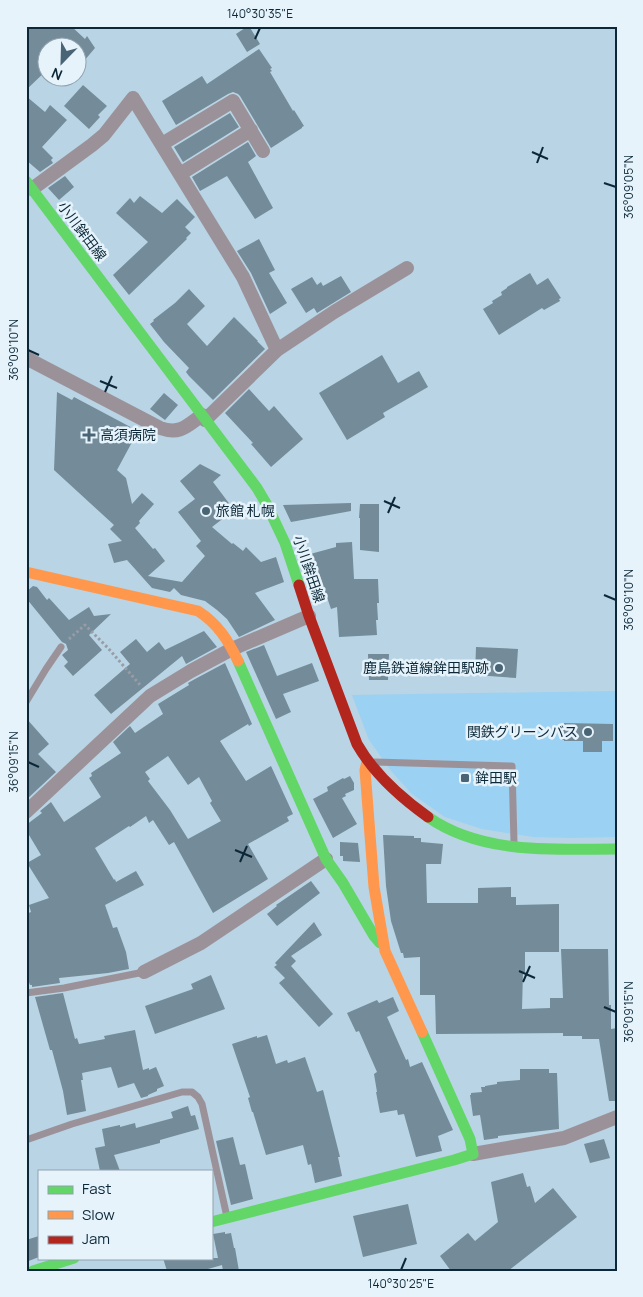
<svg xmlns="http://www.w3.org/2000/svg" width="643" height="1297" font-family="Manrope,'Noto Sans JP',sans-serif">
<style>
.built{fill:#9bd1f2}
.building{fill:#748b99;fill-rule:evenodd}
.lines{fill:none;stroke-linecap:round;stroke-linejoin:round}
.path{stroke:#979ca5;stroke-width:3;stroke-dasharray:2.5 2.5;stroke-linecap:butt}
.lane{stroke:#9b9299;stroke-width:7}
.street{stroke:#9b9299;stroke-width:14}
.fast{stroke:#63d668;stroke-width:11}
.slow{stroke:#ff974d;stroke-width:11}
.jam{stroke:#b3261e;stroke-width:11}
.ticks{fill:none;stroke:#0c2838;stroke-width:2}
.poi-dot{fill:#486475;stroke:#e6f3fb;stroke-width:2}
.labels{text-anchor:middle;stroke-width:5;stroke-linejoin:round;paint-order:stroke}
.street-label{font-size:14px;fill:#0c2838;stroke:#e6f3fb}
.poi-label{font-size:14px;fill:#0c2838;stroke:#e6f3fb;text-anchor:start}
.neatline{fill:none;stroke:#0c2838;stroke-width:2}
.ticks-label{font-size:12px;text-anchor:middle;fill:#0c2838}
</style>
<rect width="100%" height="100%" fill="#b8d4e5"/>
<path class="built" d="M617 691V771L615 837 571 838 533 837 482 829 445 817 412 794 392 772 369 740 352 695Z"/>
<path class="building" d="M26 26H71L85 39 87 36 95 48 78 68V48H48V69L26 90Z
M248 26H249L260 44 247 52 236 34Z
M259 49 272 68 270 69 272 71 270 72 293 111 294 110 304 126 302 127V128L271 148 240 96 238 94 233 92 228 94 176 125 162 101 202 76 207 84Z
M83 85 107 106 98 115 100 117 89 129 64 106Z
M26 96 45 112 50 105 67 120 42 147 53 158 51 160 53 163 40 172 26 160Z
M230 113 239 127 183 162 174 147Z
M248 142 256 156 248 162 273 208 255 219 227 176 200 191 192 177Z
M65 176 74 187 59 200 48 188Z
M140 196 162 213 177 199 195 217 185 227 191 233 186 238 187 239 129 295 113 275 148 242 116 213 130 198 134 203Z
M259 239 275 270 269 273 287 303 270 314 251 273 237 251Z
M530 273 537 285 548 278 561 298 559 299 560 301 544 310 542 308 499 335 483 309 493 303 492 301 502 295 501 292 507 288V287Z
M341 276 351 292 317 313 314 308 306 313 291 289 312 277 317 285 321 282 323 286Z
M189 289 205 306 187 324 207 346 234 317 258 341H257L265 349 213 400 189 376 186 372 189 368 164 342 150 324 154 321 153 320 175 303Z
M382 355 398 383 419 371 428 387 383 413 385 417 347 440 319 393Z
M249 389 269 411 274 406 303 439 271 467 251 444 253 443 225 413Z
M57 392 72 400 74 397 138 431 117 470 126 478 132 504 142 493 154 504 139 521 140 523 135 528 153 549 155 548 165 561 148 576 182 582 205 556 196 546 201 541 178 512 195 499 180 481 200 464 221 475 213 482 234 510 212 527 232 544 233 543 243 551 246 547 261 562 276 557 284 582 255 593 275 620 239 637 227 619 217 610 205 601 181 595 174 588 170 592 152 588 127 560 114 563 108 544 122 541 110 529 114 525 54 470Z
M164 393 178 405 165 420 150 409Z
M351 503V511L291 522 283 505Z
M360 504H379V552L360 550V518H359Z
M352 542 354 579H378L379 603H377L378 620H376L377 635 339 637 337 607 331 609 316 565 307 568 303 556 336 547V543Z
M33 586 37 587 47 600 49 598 69 620 89 607 94 616 111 614 89 635 102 650 73 676 64 666 68 662 62 655 68 650 66 644 62 642 26 598V592Z
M204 631 217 647 186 664 182 656 111 714 94 695 130 664 120 652 136 639 147 652 159 642 165 650Z
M264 645 277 676 312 663 319 681 283 694 291 712 276 719 246 652Z
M476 647 518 649 516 678 475 675Z
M368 654H389L388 680H369Z
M225 663 252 724 249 726 248 724 220 741 246 781 271 766 293 814 287 817 289 821 248 844 268 879 213 913 174 842 169 845 153 820 149 823 146 816 130 827 129 826 95 848 114 880 115 879 116 882 136 871 144 885 105 905 113 928 117 927 126 952 129 969 108 973 59 978 60 983 32 987V985H30L26 974V914L31 912 29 905 49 898 27 863 41 855 26 830V825L42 813 40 811 51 802 64 822 101 797 89 778 92 776 91 773 121 753 113 742 130 726 135 733 163 714 158 704 189 685 188 683 195 679ZM168 756 188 785 199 777 212 801 210 803 221 821 188 839 170 810 148 781 150 779 145 772Z
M26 718 49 744 38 754 56 772 26 800Z
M564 723 613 724V741H602V752H583V741H564V740H562L563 724H564Z
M350 776 354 783V790L345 794 346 796 342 798 357 824 333 838 313 799 328 791 327 787 343 778 344 779Z
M383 835 414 836V838H421V842L443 844 441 864H426L427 903H478V888L511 887V897H516V905L559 904V952H525V972H523L522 1009 550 1008V998H563L561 949H608L609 1005H611V1029L617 1028V1101H609L599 1039H582V1036H563V1033L436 1034 435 995H420V957L404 958 403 953H401L391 921 386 886Z
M340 842 358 843 360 862 343 861V856H340Z
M311 881 320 893 277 926 267 914 277 906 276 905Z
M314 922 322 935 291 956 296 961 291 966 333 1014 319 1027 279 983 285 978 274 967 277 965 275 963Z
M211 975 225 1009 155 1034 145 1006 193 989 191 984Z
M63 993 75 1039 77 1038 79 1044 105 1039 104 1036 135 1030 143 1070 149 1068V1070L156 1067 164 1086 157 1089V1091L148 1095V1096L141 1098 134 1083 118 1088 111 1067 82 1073 83 1080H81L86 1111 67 1115 63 1091 52 1050H50L35 997Z
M393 997 399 1011 387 1017 406 1060 408 1059 410 1067 422 1062 453 1130 438 1136 442 1151 416 1157 404 1114 398 1115 397 1110 380 1113 376 1092H377L374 1074 377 1072 359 1031 356 1032 347 1013 377 1000 379 1003Z
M267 1035 276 1064 287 1060 288 1063 305 1057 317 1092 323 1090 340 1157H338L342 1176 315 1183 311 1164 308 1165 303 1145 266 1155 253 1112H252L248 1098 250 1097 232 1044 257 1036V1038Z
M520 1069H549V1073H557L559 1129 498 1136V1138L484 1140 480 1115 473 1116 470 1095H471V1093L482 1092 481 1087H485V1086L497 1084V1082L520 1080Z
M188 1106 191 1116 195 1115 199 1129 160 1140V1143L114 1155 120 1171H100L95 1148 105 1146 102 1129 120 1125V1127L135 1123 136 1128 173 1118 171 1112Z
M233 1137 240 1165 245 1164 253 1199 231 1205 216 1141Z
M604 1139 610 1158 590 1163 584 1144Z
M523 1173 527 1187 530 1186 535 1203 553 1188 577 1217 508 1271H451L440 1256 468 1233 475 1241 498 1222 491 1182Z
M408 1204 417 1244 363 1257 353 1216Z
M225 1232V1234L231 1233 234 1248H235L239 1271H223L222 1265 201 1271H167L163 1258H218L213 1234Z
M39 1236V1257L26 1262V1240Z"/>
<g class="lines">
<path class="path" d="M69 639 85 625 108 648 141 686"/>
<path class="lane" d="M26 702 46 669 61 647
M375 762 512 766 514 843
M26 993 64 988 144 972
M26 1140 72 1124 182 1092H192L198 1097 202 1104 227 1217"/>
<path class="street" d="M162 144 233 101 263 151
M180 174 251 130
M32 189 92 145 104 135 133 98 243 277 277 350 205 420
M277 350 334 312 407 268
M26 358 160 428C180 435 187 426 202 415
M26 812 150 696 191 671 232 649 309 616
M144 972 201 943 326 859
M473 1154 564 1138 617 1117"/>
<path class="fast" d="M26 181 257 488 267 505 285 543 299 585
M238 661 326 859 343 883 374 936 380 943
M428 817C482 855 554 849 617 849
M211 1222 454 1160 473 1154 470 1139 422 1032
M33 1271 74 1258"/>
<path class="slow" d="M26 572 198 611C218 624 228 640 238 661
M367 762 365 770 374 887 385 951 422 1032"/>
<path class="jam" d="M299 585 309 616 357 744C374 774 400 797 428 817"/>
</g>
<path class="ticks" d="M255 39 260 28M532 152 548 159M537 163 543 147M604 183 616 187M28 350 39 355M100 381 117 388M105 392 112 376M384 501 400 508M388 513 395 497M604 595 616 600M28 762 39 767M235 850 252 857M240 862 247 846M519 971 535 978M523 982 530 966M604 1007 616 1012M401 1270 406 1258"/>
<g class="poi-dot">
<path d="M86.5 427.5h5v5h5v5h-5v5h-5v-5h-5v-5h5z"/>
<circle cx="206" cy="511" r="5"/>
<circle cx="499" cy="668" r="5"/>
<circle cx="588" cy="732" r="5"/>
<rect x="460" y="773" width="10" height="10" rx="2.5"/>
</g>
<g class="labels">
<g class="street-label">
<text transform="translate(82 231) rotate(53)" y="5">小川鉾田線</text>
<text transform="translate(309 569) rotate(71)" y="5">小川鉾田線</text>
</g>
<g class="poi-label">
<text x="100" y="440">高須病院</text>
<text x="216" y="516">旅館 札幌</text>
<text x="489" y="673" text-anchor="end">鹿島鉄道線鉾田駅跡</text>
<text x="578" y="737" text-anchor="end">関鉄グリーンバス</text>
<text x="475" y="783">鉾田駅</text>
</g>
</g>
<rect width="643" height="1297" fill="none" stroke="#e6f3fb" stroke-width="55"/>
<rect x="38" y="1170" width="175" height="90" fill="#e6f3fb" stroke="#8fa2ad"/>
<rect x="48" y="1186" width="25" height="8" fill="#63d668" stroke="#8fa2ad"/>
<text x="82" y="1194" font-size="15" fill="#0c2838">Fast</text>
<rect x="48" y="1211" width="25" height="8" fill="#ff974d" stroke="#8fa2ad"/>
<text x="82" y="1220" font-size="15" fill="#0c2838">Slow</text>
<rect x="48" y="1236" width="25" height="8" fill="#b3261e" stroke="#8fa2ad"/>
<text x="82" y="1244" font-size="15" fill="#0c2838">Jam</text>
<g transform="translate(62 62) rotate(203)"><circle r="24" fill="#e6f3fb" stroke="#8fa2ad"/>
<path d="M0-4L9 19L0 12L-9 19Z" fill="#486475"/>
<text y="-8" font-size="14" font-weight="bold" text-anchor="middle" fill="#0c2838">N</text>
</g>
<rect x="28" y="28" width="588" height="1242" class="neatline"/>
<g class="ticks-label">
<text x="260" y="18">140°30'35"E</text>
<text transform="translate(629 187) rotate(-90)" y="4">36°09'05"N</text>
<text transform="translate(14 350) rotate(-90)" y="4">36°09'10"N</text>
<text transform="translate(629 600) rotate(-90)" y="4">36°09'10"N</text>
<text transform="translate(14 762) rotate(-90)" y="4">36°09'15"N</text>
<text transform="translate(629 1012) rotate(-90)" y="4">36°09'15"N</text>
<text x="401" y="1288">140°30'25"E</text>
</g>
</svg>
